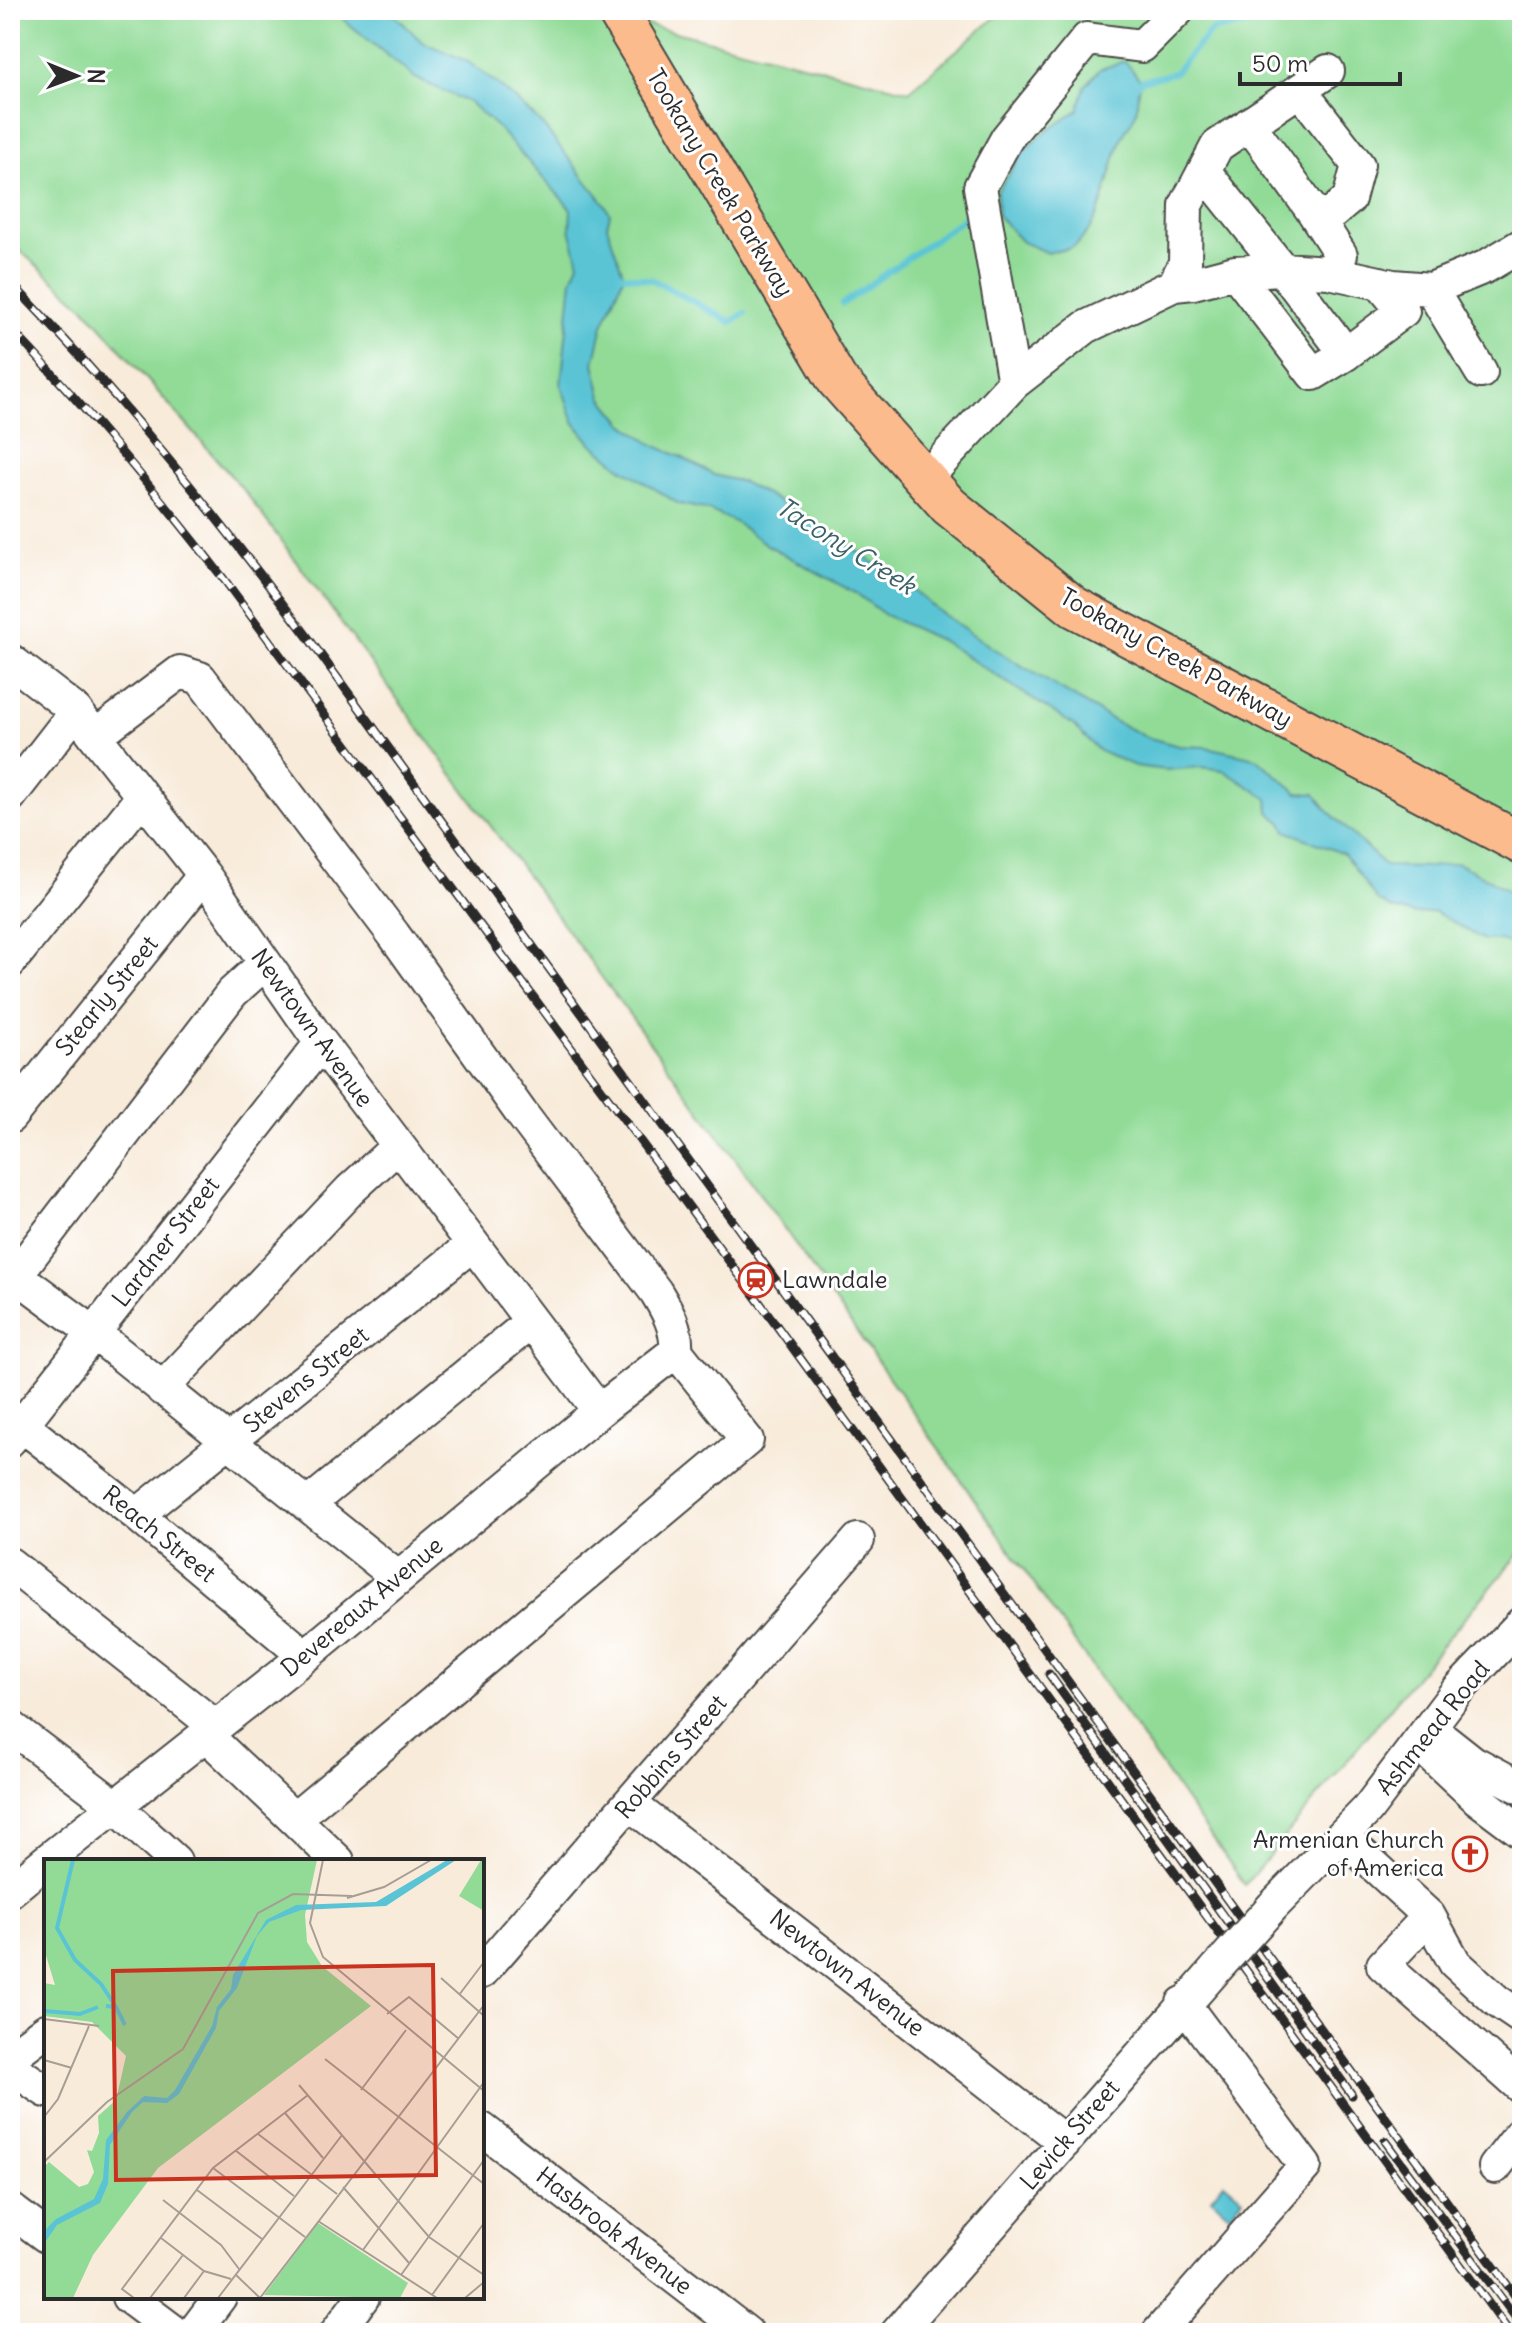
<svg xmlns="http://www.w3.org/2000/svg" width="1532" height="2343" font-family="Delius,sans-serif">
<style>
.green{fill:#91db97;stroke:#5e8361;stroke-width:2}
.water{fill:#5ac4d5;stroke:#427880;stroke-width:2}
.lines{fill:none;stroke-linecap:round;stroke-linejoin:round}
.stream{stroke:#5ac4d5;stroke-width:6}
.minor-casing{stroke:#4a4845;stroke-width:36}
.major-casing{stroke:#4a4845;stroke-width:44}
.minor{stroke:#fff;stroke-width:32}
.major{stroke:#fbbb8d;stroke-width:40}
.rail-casing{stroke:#2b2b2b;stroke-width:9}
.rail{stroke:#fff;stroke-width:6;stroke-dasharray:18;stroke-linecap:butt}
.minor-bridge-casing{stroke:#4a4845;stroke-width:36;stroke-linecap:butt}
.minor-bridge{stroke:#fff;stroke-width:32}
.labels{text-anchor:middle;stroke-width:6;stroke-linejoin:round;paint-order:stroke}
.street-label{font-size:24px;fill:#2b2b2b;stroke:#fff}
.poi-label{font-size:24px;fill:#2b2b2b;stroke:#fff;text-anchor:start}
.water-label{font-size:26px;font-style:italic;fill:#3b6166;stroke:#fff}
.inset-river{fill:none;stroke:#5ac4d5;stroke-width:4}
.inset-road{fill:none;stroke:#a69e94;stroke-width:2}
.view{fill:#c8321e;fill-opacity:0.15;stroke:#c8321e;stroke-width:4}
.inset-edge{fill:none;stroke:#2b2b2b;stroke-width:4}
</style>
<rect width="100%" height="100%" fill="#fff"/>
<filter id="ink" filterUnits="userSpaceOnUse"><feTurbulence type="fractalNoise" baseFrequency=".0125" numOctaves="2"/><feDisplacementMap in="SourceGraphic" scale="16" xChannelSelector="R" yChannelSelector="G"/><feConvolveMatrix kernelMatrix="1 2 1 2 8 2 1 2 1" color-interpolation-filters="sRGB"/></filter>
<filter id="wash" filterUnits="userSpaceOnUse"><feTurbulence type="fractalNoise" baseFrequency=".006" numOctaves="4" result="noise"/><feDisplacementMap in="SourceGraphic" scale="32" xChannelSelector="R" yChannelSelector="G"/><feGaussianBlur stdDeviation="1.8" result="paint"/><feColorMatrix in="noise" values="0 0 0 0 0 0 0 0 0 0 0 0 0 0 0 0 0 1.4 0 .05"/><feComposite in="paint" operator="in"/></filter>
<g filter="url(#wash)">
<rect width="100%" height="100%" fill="#f8ebda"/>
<path class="green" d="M10 10H588L909 91 1004 10H1522V1551L1451 1634 1245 1885 739 1164 246 493 84 307 10 242Z"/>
<path class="water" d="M332 10H390L422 42 467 61 499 85 540 122 605 204 610 214 607 226 624 276 603 325 594 363 602 397 623 423 652 444 683 458 714 475 742 482 799 512 913 589 937 610 994 649 1116 722 1146 737 1179 746 1206 747 1256 758 1298 793 1315 794C1335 822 1362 841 1385 866L1429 867 1457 863 1489 879 1522 900V947L1499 940H1484L1435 912 1415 914 1392 909 1377 900 1344 854 1286 831 1282 823 1269 812 1268 799 1223 770 1201 767 1165 770 1135 766 1099 751 1073 725 944 642 885 615 857 594 767 545 735 522 709 510 679 504 620 467 591 443 574 422 561 385 572 279 579 263 570 229 571 209 497 127 470 103 415 78Z
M1125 61 1141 81C1135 94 1139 100 1136 112 1133 121 1125 130 1121 140 1108 173 1105 218 1077 244 1069 252 1058 249 1048 253L1022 242 998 216 997 192 1025 150 1043 134 1078 110 1085 86 1100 69Z
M1224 2182 1243 2198 1229 2214 1211 2198Z"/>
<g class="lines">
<path class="stream" d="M1266 22 1288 10
M1136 86 1141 81 1174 73 1212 30 1266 22 1267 10
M617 274 653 280 731 322 745 313
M842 304 975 211"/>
</g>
</g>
<g filter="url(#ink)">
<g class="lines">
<g class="minor-casing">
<path id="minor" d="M1249 124 1314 213 1330 215 1349 199 1358 165 1300 90
M1204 171 1282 269 1329 272 1341 255 1314 213
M1235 272 1313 374 1346 354 1403 311 1380 283
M1329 272 1393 286 1431 289 1485 267 1522 245
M1174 285 1193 283 1235 272 1282 269 1346 354
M1431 289 1481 372
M1014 383 980 187 1007 138 1087 39 1142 46 1178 10
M925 479 1014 383 1086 327 1174 285 1185 263 1186 205 1217 146 1328 71
M10 660 76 711 95 736 204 875 321 1043 599 1411
M95 736 180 672 200 678 394 935 521 1113 656 1292C667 1310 678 1329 676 1351L747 1440 294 1819
M10 796 76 711
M10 962 142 797
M10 1117 204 875
M10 1271 94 1333 397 1577
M16 1275 232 993 265 963
M162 1389 350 1190 398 1146
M10 1416 137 1515 305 1656
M10 1440 321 1043
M307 1505 531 1322
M137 1515 473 1244
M10 1564 215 1726
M10 1726 114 1805 175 1861
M1435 1732 1473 1762 1522 1788
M205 1734 338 1861
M1418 1743 1478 1799 1522 1832
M630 1804 1065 2142
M1342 1836 1429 1916 1455 1963 1497 2001 1522 2018
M46 1861 305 1656 599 1411 676 1351
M10 1891 46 1861
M1273 1906 1367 1810 1457 1691 1522 1623
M1429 1916 1383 1965 1522 2088
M482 1972 858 1540
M10 2057 46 2030
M10 2067 46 2091
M482 2129 747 2333
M1495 2167 1522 2132
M10 2209 46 2236
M128 2297 176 2333
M193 2333 220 2297
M336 2333 363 2297
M897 2333 1217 1968
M1158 2333 1305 2166 1183 2003"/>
</g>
<g class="major-casing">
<path id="major" d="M617 10 837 380 949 506 1074 607 1522 844"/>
</g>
<use href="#minor" class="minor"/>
<use href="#major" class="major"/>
<g class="rail-casing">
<path id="rail" d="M10 282C118 392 214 513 307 636L1522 2305
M10 328C86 407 156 492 223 578L763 1307 1510 2333
M1049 1674 1352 2095
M1385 2141 1522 2326"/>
</g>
<use href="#rail" class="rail"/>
<g class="minor-bridge-casing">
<path id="minor-bridge" d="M1217 1968 1273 1906"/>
</g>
<use href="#minor-bridge" class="minor-bridge"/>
</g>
</g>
<defs>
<g id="station-ring" transform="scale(1.8)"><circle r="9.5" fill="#fff" stroke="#c8321e" stroke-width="1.5"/><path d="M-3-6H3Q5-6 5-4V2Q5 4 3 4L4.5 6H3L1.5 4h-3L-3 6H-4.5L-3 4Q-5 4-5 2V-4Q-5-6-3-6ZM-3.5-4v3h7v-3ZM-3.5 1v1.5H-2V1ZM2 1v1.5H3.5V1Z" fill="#c8321e"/></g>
<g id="church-ring" transform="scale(1.8)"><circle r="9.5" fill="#fff" stroke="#c8321e" stroke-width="1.5"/><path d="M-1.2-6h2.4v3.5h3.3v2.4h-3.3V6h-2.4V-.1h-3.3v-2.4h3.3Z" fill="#c8321e"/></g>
</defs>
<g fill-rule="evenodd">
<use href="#station-ring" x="756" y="1280"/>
<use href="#church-ring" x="1470" y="1854"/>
</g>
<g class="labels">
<g class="street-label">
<text transform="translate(720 183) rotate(59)" y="8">Tookany Creek Parkway</text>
<text transform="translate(1176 658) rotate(29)" y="8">Tookany Creek Parkway</text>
<text transform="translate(107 996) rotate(-51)" y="8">Stearly Street</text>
<text transform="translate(312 1028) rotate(54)" y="8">Newtown Avenue</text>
<text transform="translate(166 1242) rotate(-52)" y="8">Lardner Street</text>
<text transform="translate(306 1380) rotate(-39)" y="8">Stevens Street</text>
<text transform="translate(159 1534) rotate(39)" y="8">Reach Street</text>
<text transform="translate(362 1607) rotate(-40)" y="8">Devereaux Avenue</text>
<text transform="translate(1433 1728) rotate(-51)" y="8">Ashmead Road</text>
<text transform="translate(671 1757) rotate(-49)" y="8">Robbins Street</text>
<text transform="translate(847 1973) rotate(38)" y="8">Newtown Avenue</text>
<text transform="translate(1070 2135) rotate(-49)" y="8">Levick Street</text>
<text transform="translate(614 2231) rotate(38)" y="8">Hasbrook Avenue</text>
</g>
<g class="poi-label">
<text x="782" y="1288">Lawndale</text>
<text x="1444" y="1848" text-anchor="end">Armenian Church<tspan x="1444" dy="28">of America</tspan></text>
</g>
<g class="water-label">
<text transform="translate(846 546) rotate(32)" y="9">Tacony Creek</text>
</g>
</g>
<g transform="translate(44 1859)">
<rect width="440" height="440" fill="#f8ebda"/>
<path d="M0 1H273L261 56 263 83 278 107 327 147 114 309 49 396 29 439H0V308L5 303 35 328 44 325 50 313 43 291 48 292 55 274 54 257 72 241 82 197 48 163 0 157V124L11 126 0 90ZM437 1H440V52L415 37ZM274 364 364 424 356 439 220 436Z" fill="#91db97"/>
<path d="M403 1H412L342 47 257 51 225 63 213 77 193 129 175 152 172 169 135 235 123 244 99 243 88 253 66 286 64 325 56 344 13 366 0 385V372L12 360 50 340 59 320 62 281 83 253 100 237 123 239 131 231 168 167 173 148 187 130 189 116 222 61 252 46 332 43Z" fill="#5ac4d5"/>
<path class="inset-river" d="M29 1 13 69 31 101 57 125 72 148M62 147 72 148 81 166M0 152 36 155 54 148"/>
<path class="inset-road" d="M279 1 266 64 279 98 440 232M303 39 340 28 387 1M397 119 440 157M415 136 440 103M343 155 365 138 415 180M0 160 55 167M281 200 440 325M0 201 28 209M255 226 385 378 440 416M317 231 362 171M241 254 279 299M0 258 14 240 45 167M214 275 293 335M191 291 250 337M0 303 63 243 139 190 214 54 249 35 308 37M169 309 261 378M299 328 365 404M153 331 218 380M119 341 177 386 195 410M274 362 393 439M117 379 160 412 187 420M319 391 440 223M192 416 216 439M357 416 440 301M388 436 440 364M90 439 78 430 169 309 264 236M106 439 139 396M140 439 160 412M174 439 298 276M216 439 440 146M421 439 440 423"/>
<path class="view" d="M389 106 392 316 72 321 69 112Z"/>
<rect width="440" height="440" class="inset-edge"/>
</g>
<rect width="1532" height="2343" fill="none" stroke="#fff" stroke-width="40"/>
<g transform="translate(76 76) rotate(91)" stroke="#ffffff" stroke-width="6" paint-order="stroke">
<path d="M0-6L14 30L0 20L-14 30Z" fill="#2b2b2b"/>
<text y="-12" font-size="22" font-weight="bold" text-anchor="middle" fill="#2b2b2b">N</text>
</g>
<path d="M1240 72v12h160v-12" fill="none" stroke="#2b2b2b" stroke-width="4"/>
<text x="1252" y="72" font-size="24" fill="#2b2b2b" stroke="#ffffff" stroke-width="6" paint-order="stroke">50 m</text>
</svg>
